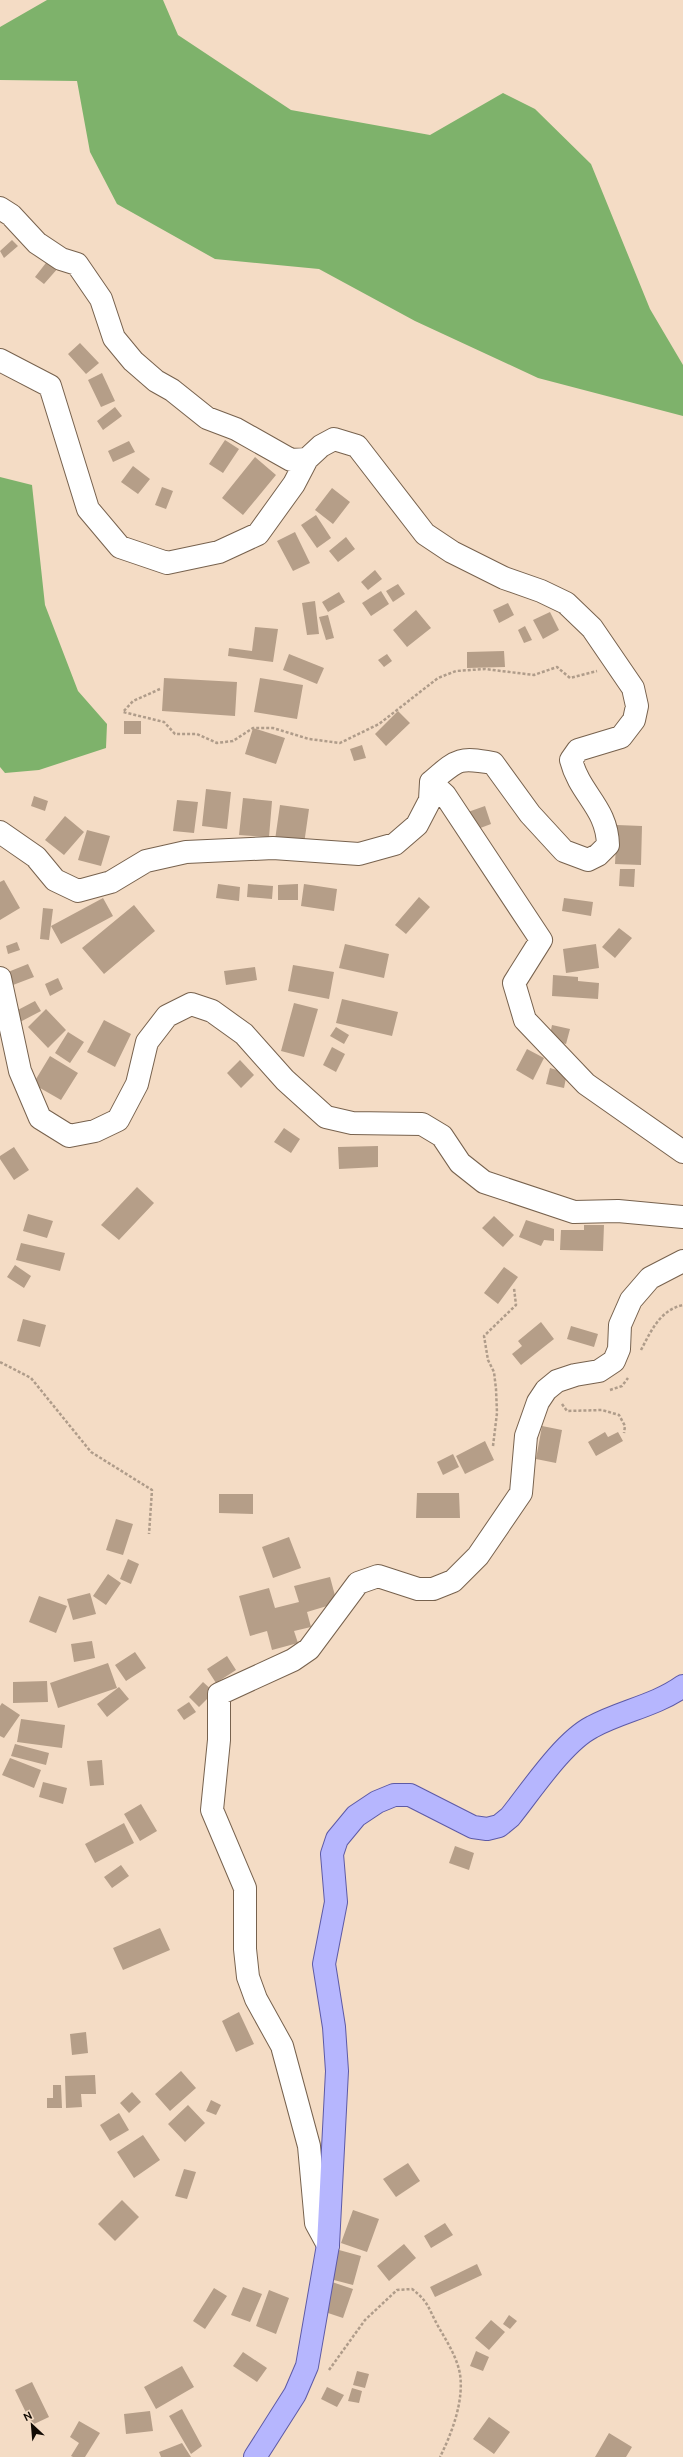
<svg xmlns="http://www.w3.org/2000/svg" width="683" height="2457" font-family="Ubuntu,sans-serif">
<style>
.forest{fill:#7eb26b}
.building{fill:#b59e88}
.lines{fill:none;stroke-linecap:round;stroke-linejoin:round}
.minor-casing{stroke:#77624e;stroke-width:24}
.major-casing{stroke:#5d5aa6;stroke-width:24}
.path{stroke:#af9c8a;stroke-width:2.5;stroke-dasharray:3 2;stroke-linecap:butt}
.minor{stroke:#fff;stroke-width:22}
.major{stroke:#b6b6fe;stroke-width:22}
</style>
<rect width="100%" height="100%" fill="#f4dcc5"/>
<path class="forest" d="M47 0H163L178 35 291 110 430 135 503 93 535 109 591 164 650 309 683 365V416L538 378 415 321 319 269 215 259 117 204 90 152 77 81 0 80V27Z
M0 477 32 485 45 605 78 691 107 724 106 748 39 770 5 773 0 767Z"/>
<path class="building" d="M12 240 18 246 4 258 0 251Z
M49 259 59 267 44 284 35 277Z
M80 343 99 363 86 374 68 354Z
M102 373 115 401 101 407 88 380Z
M115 407 122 416 103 430 97 421Z
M225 440 239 449 223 473 209 464Z
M129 441 135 452 113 462 108 451Z
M255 457 276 475 243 515 222 498Z
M133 466 150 479 138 494 121 482Z
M162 487 173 491 166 509 155 505Z
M332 488 350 502 333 524 315 510Z
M316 515 331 538 317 548 301 525Z
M295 532 310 563 293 571 277 541Z
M346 537 355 549 338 562 329 551Z
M375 570 382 579 368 590 361 582Z
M398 584 405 594 393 602 386 591Z
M381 591 389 604 371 616 362 603Z
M339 592 345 602 328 612 322 602Z
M315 601 319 634 307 635 302 603Z
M508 603 514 615 499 623 493 610Z
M416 610 431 628 407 647 393 630Z
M550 612 559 630 543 639 533 620Z
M328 615 334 638 326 640 319 617Z
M525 626 532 640 524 643 518 630Z
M255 627 278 629 273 662 228 656 229 648 252 651Z
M504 651 505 667 467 668V652Z
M289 654 324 668 317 684 283 670Z
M387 654 392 661 384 667 378 660Z
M164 678 237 682 235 716 162 711Z
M260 678 303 685 297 719 254 712Z
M398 711 410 723 386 746 375 734Z
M124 721H141V734H124Z
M253 728 285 738 276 764 245 754Z
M362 745 366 758 354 761 350 749Z
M206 789 231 792 227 829 202 826Z
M34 796 48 801 45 811 31 806Z
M243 798 272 801 269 837 239 835Z
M177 800 198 802 194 833 173 831Z
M280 805 309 809 304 844 275 840Z
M485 806 491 824 475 830 468 812Z
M65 816 84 832 64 855 45 840Z
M617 825 642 826 641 865 615 864Z
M87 830 110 836 101 866 78 860Z
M620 869H635L634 887 619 886Z
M4 880 20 908 0 920V882Z
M218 884 240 887 239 901 216 898Z
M248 884 273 886 272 899 247 897Z
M298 884V900H278V885Z
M304 884 337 889 334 911 301 906Z
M419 897 430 907 406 934 395 925Z
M103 898 113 916 61 944 51 926Z
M564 898 593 902 591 916 562 911Z
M134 905 155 931 104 974 82 948Z
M43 908 53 909 49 940 40 939Z
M619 928 632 938 615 958 602 947Z
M17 942 20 950 8 954 6 946Z
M345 944 389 954 384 978 339 968Z
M596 944 599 968 566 973 563 949Z
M28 964 34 977 13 985 8 972Z
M293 965 334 972 329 999 288 991Z
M255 967 257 980 226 985 224 971Z
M553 975 578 977V981L599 983 598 999 552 996Z
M58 978 63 989 50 996 45 984Z
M342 999 398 1012 392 1036 336 1023Z
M35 1001 41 1011 20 1022 14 1012Z
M294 1003 318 1009 304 1057 281 1051Z
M46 1009 66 1030 48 1048 28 1027Z
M104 1020 131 1034 115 1067 87 1052Z
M552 1025 570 1029 566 1044 549 1040Z
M336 1027 349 1035 344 1044 330 1036Z
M68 1032 84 1042 70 1063 55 1053Z
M332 1047 345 1054 336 1072 323 1065Z
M527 1049 544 1058 533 1080 516 1070Z
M50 1056 78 1073 61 1100 33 1084Z
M240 1060 254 1075 241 1088 227 1073Z
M550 1068 567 1073 564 1088 546 1084Z
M284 1128 300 1139 291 1153 274 1142Z
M378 1146V1167L339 1169 338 1147Z
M14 1147 29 1170 14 1180 0 1159V1156Z
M137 1187 154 1203 119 1240 101 1225Z
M28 1214 53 1221 47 1238 23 1231Z
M494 1216 514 1235 503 1247 482 1228Z
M526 1220 554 1229V1241L544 1240 541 1246 519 1237Z
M584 1225H604L603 1251 560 1250 561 1230H584Z
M21 1243 65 1253 60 1271 16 1260Z
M15 1265 31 1276 24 1288 7 1277Z
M504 1267 518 1277 498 1304 484 1293Z
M23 1319 46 1325 40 1347 17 1341Z
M541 1322 554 1339 521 1365 512 1354 522 1346 518 1341Z
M571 1326 598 1334 594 1347 567 1339Z
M542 1426 562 1430 556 1463 536 1459Z
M605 1432 608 1437 618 1432 623 1441 596 1456 588 1442Z
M485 1441 494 1460 465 1474 456 1456Z
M453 1454 459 1467 443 1475 437 1462Z
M417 1493H459L460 1518H416Z
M219 1494H253V1514L219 1513Z
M116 1519 133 1524 123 1555 106 1550Z
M289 1537 301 1568 273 1578 262 1547Z
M128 1559 139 1564 131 1584 120 1579Z
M108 1574 121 1583 106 1605 93 1596Z
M330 1577 337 1603 307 1612 311 1627 294 1631 298 1643 272 1650 267 1631 250 1636 239 1596 269 1588 275 1608 299 1602 294 1586Z
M90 1593 96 1614 73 1620 67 1599Z
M39 1596 67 1606 56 1633 29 1622Z
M92 1641 95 1658 74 1662 71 1644Z
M135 1652 146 1668 126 1681 115 1665Z
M227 1656 236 1670 216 1683 207 1669Z
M108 1663 117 1688 58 1708 50 1683Z
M47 1681 48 1702 13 1703V1682Z
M203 1682 214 1692 199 1707 189 1697Z
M119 1687 129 1699 107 1717 97 1704Z
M189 1702 196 1712 184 1720 177 1710Z
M2 1703 20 1715 4 1738 0 1736V1706Z
M21 1719 65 1725 62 1748 17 1742Z
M15 1744 49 1753 46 1765 11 1756Z
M10 1758 41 1770 34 1788 2 1775Z
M102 1760 104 1785 90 1786 87 1761Z
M43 1782 67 1788 63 1804 39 1797Z
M141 1804 157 1831 140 1841 124 1814Z
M124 1823 134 1843 95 1863 85 1844Z
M455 1846 474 1853 469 1870 449 1863Z
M121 1865 129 1876 112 1888 104 1877Z
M160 1928 170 1950 123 1970 113 1948Z
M239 2012 254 2044 236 2052 222 2021Z
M86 2032 88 2053 72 2055 70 2034Z
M181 2071 196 2088 170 2111 155 2094Z
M95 2075 96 2094H81L82 2107 66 2108 65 2076Z
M53 2085H61L62 2108H47V2098H53Z
M132 2092 141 2102 129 2113 120 2103Z
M211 2100 221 2105 216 2115 206 2111Z
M188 2105 205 2123 185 2142 168 2124Z
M119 2113 129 2130 110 2141 100 2125Z
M143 2135 160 2160 134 2178 117 2152Z
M408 2163 420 2181 396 2197 383 2179Z
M184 2169 196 2172 187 2199 175 2196Z
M122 2200 139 2217 115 2241 98 2224Z
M353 2210 379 2219 367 2252 341 2243Z
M445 2223 453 2235 431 2248 424 2236Z
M404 2244 416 2258 389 2281 377 2266Z
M339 2250 361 2256 353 2285 330 2279Z
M477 2264 482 2275 435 2297 430 2287Z
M329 2281 353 2289 343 2318 319 2310Z
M243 2287 262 2294 250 2322 231 2315Z
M214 2288 227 2296 205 2329 193 2321Z
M269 2290 289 2298 276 2334 256 2326Z
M509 2315 517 2321 510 2329 503 2324Z
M491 2320 505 2332 489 2350 475 2338Z
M476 2351 489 2357 483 2371 470 2366Z
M243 2352 267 2368 257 2382 233 2366Z
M182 2366 194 2387 156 2409 144 2387Z
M357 2371 369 2374 365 2388 353 2385Z
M32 2382 49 2417 32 2425 15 2390Z
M327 2387 344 2395 337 2407 321 2399Z
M352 2388 362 2391 359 2403 348 2401Z
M182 2409 202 2446 191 2454 169 2416Z
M150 2411 153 2431 126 2434 124 2414Z
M489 2417 510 2432 494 2454 473 2439Z
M79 2421 100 2433 85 2457H73L71 2456 79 2443 70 2437Z
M609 2433 632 2447 626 2457H595Z
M182 2443 191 2457H161L159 2452Z"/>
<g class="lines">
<g class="minor-casing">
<path id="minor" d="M0 208 11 215 37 243 61 259 77 264 101 299 114 338 133 361 156 381 172 390 207 418 236 429 291 460 307 459
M0 360 50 386 88 509 120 547 167 563 219 552 258 534 294 484 307 459 321 446 334 439 357 446 425 534 452 552 504 578 541 591 566 603 592 628 633 688 637 706 634 720 621 737 578 750 571 760C580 795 607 807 608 845L598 855 588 860 564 851 530 814 493 763C458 757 458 759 431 782L445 795 541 940 514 983 525 1020 586 1084 683 1152
M0 832 36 857 55 880 78 891 111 882 146 861 186 852 273 848 359 854 395 844 417 825 430 800 431 782
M0 978 20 1071 40 1118 69 1136 95 1131 118 1120 137 1084 147 1042 167 1016 191 1004 212 1011 244 1034 285 1080 326 1117 352 1123 422 1124 442 1136 460 1163 484 1182 574 1212 618 1211 683 1217
M328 2245 316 2223 309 2146 282 2046 256 1999 248 1977 245 1949V1888L212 1810 219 1740V1694L293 1660 309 1649 358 1583 378 1576 418 1589H433L453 1581 478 1556 521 1493 526 1436 538 1402 546 1390 557 1381 575 1375 599 1371 614 1361 619 1349 620 1325 631 1300 650 1278 683 1261"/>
</g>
<g class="major-casing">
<path id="major" d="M255 2457 295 2394 307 2366 328 2245 337 2071 334 2027 324 1964 336 1902 332 1854 337 1839 356 1816 377 1802 394 1795H410L473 1827 487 1829 499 1826 510 1817C531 1791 563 1742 592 1727 621 1711 655 1706 683 1686"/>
</g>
<path class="path" d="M160 689 133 701 123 712 164 722 175 734H197L217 743 233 741 253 728H273L309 739 340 743 379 724 438 678 456 671 485 669 534 675 557 667 570 678 597 671
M641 1350C651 1331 660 1310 683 1305
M0 1362 31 1378 91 1452 152 1490 149 1534
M610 1390 622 1386 628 1378
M562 1404 567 1411 602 1410 619 1415 625 1426 624 1433
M493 1446 497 1413 496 1389 494 1372 488 1360 484 1336 516 1305 514 1288
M329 2370 365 2320 397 2290 412 2289C429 2302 428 2308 438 2326 446 2340 457 2357 460 2374 464 2401 452 2433 440 2457"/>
<use href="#minor" class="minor"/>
<use href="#major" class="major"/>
</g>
<g transform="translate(32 2425) rotate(334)" stroke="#f4dcc5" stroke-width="3" paint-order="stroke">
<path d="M0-3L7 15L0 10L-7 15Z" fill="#120b04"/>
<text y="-6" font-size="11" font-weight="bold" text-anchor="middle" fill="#120b04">N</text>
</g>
</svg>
